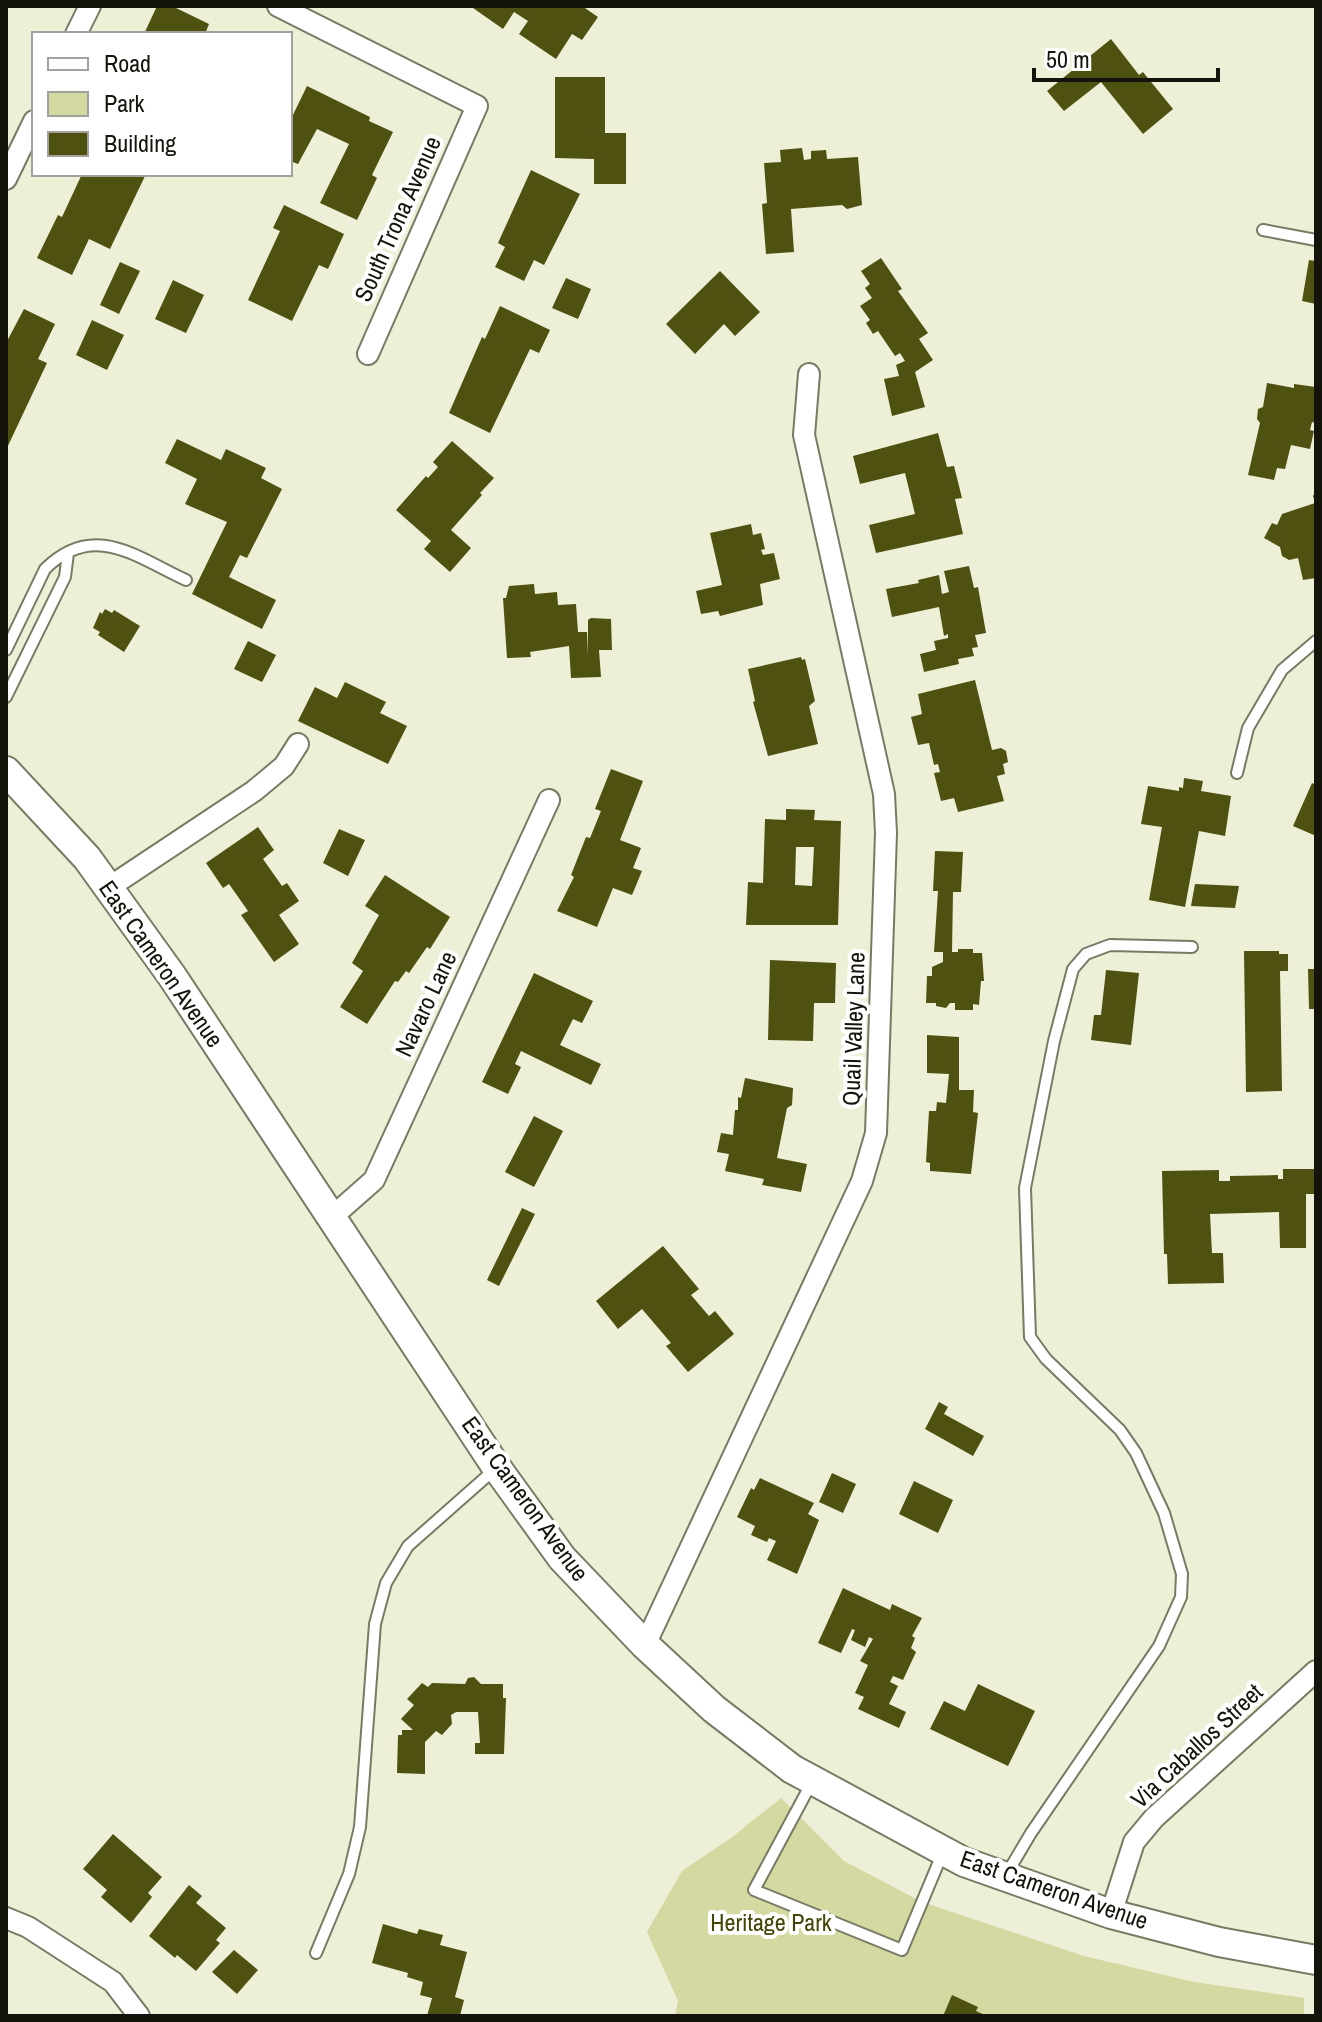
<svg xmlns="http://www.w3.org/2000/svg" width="1322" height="2022" font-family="'Archivo Narrow',sans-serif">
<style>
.green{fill:#d4d8a1}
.building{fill:#4f5111;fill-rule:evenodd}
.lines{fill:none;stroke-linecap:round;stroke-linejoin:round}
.lane-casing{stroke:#787a64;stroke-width:14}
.street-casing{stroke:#787a64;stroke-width:24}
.secondary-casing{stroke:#787a64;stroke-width:32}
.lane{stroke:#fff;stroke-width:10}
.street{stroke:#fff;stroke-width:20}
.secondary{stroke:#fff;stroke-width:28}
.labels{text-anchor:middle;stroke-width:8;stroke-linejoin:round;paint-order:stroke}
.street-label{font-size:24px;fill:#14140c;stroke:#fff}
.park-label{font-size:24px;fill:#454606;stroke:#fff}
</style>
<rect width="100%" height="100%" fill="#edf0d7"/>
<path class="green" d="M781 1798 844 1861 922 1902 1084 1956 1194 1982 1304 1998V2016H675L678 2001 647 1932 682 1871 731 1838Z"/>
<path class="building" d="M157 6H172L209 24 205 34H144Z
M474 6H582L598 17 582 40 572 34 556 59 519 34 528 21 514 12 503 29 473 8Z
M1111 39 1139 75 1143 72 1173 109 1143 134 1101 82 1064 111 1047 91Z
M555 77H605V133H626V184H594V159L555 158Z
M307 86 370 117 369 121 393 132 372 175 377 178 357 220 320 203 349 144 317 129 298 164 290 161V121Z
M802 148 804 160 811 159V151L826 150 827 159 858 157 862 205 847 209 842 205 791 209 794 252 766 254 762 204 767 203 764 163 781 162 780 150Z
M531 170 580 194 544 265 534 260 524 281 495 267 505 247 498 243Z
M82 174H146L110 249 89 239 72 275 37 258 58 215 62 217Z
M284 205 344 234 328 269 319 265 292 321 248 300 280 231 273 228Z
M881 258 902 289 898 291 928 333 919 339 933 360 915 372 925 407 892 416 884 379 899 376 896 365 905 361 900 353 895 356 878 331 873 334 866 323 870 320 860 306 872 298 865 288 870 284 861 271Z
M1309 260 1316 261V304L1302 301Z
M120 262 140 271 119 314 100 305Z
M720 271 760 312 735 336 724 324 695 354 666 324Z
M566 278 591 289 578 319 552 308Z
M173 280 204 295 186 333 155 319Z
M500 306 550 330 539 353 530 349 490 433 449 413 482 337 485 339Z
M24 309 55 324 38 359 47 363 6 450V343Z
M92 320 124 335 107 370 76 355Z
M1267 383 1294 388V384L1316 387V423L1312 422 1310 430 1314 431 1310 449 1291 445 1285 469 1277 468 1274 480 1248 475 1260 423 1257 419 1258 409 1263 407Z
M938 433 947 467 954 466 962 498 955 499 963 534 876 553 869 525 915 514 905 473 860 484 853 456Z
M177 439 221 460 226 449 266 468 261 478 282 489 247 558 240 555 229 577 276 600 262 629 192 594 227 522 185 504 197 479 165 463Z
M452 441 494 478 480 493 482 495 451 530 471 548 450 572 424 549 431 541 396 510 426 476 428 478 438 467 433 462Z
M1316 491V578L1303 580 1298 558 1289 560 1282 556 1280 547 1264 538 1272 523 1277 525 1282 514 1315 503 1313 496Z
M751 524 753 535 761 533 765 549 761 550 763 555 774 553 780 579 760 584 763 605 720 616 718 611 701 614 696 591 722 585 710 533Z
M969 566 974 588 978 587 986 633 975 635 978 647 972 648 974 656 958 659 959 664 924 672 920 654 936 650 934 641 948 638V634L944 636 939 607 892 617 886 589 919 583 918 580 939 575 942 594 949 592 944 571Z
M534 584 535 594 557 592 558 605 576 604 578 632H587L588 655V620L591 618 611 619 612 650H599L601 677 571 678 569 646 530 652 531 657 507 658 503 598H506L509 586Z
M105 609 112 613 114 610 140 626 124 652 98 635 100 632 93 628 100 612 102 614Z
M248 641 276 655 262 682 234 669Z
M801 657 802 660 805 659 815 701 809 706 818 744 768 756 753 702 755 701 748 669Z
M975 680 992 750 1001 748 1006 751 1008 762 1003 764 1005 774 997 776 1004 801 958 812 954 798 941 801 934 773 940 772 938 764 934 765 929 743 918 745 911 717 922 714 918 694Z
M345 682 386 702 380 713 407 726 388 764 298 721 315 687 337 698Z
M611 769 643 781 620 840 641 848 633 868 642 871 632 895 613 888 597 927 557 911 574 877 571 875 586 837 590 838 601 811 595 809Z
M1184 778 1203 781 1201 791 1231 796 1225 836 1199 831 1185 907 1149 900 1162 827 1141 824 1148 786 1179 791V787L1183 788Z
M1312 783 1316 785V836L1293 826Z
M786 809 815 810 814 820 841 821 838 925H746L748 882 763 883 765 819 786 820ZM796 847H814L812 886 795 885Z
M258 827 274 850 263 859 282 886 287 883 299 901 279 915 299 944 274 962 241 915 248 911 229 884 223 888 206 863Z
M339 829 365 840 348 876 323 863Z
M935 851 963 852 961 892H953L952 952H958V949H973V953H982L984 981H981L979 1005 973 1004V1010H955V1003H950L946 1008 936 1006V1003H926L927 976H932V967L943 962V952H934L938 891H933Z
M385 875 450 917 430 949 427 947 409 973 406 971 398 982 395 981 367 1024 340 1007 363 971 352 963 379 915 365 906Z
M1195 884 1239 886 1235 908 1191 906Z
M1244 951H1279V954H1288V971H1280L1282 1091 1246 1092Z
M770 960 836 963 835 1003H814L813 1041 768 1040Z
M1308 969H1316V1009H1309Z
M1106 970 1139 973 1131 1045 1091 1040 1094 1015H1101Z
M534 973 593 1001 582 1023 573 1019 560 1045 601 1064 591 1085 521 1051 515 1064 521 1067 508 1094 482 1082Z
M927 1035 959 1037V1090H974L973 1112 978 1113 971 1174 930 1171V1163L926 1162 929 1111H936L937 1102 946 1103 949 1074 927 1073Z
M745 1078 793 1088 792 1105 787 1108 777 1158 807 1164 801 1192 762 1185 764 1179 725 1171 729 1154 717 1152 721 1133 733 1135 735 1110H738V1097L741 1098Z
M534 1116 563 1131 534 1187 505 1172Z
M1283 1169H1316V1194H1306V1248H1280L1279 1212 1210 1214 1212 1253H1223L1224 1283 1168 1284 1167 1254H1164L1162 1171 1219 1170V1181H1230V1176L1278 1175V1179H1283Z
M522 1208 535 1214 499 1286 487 1280Z
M663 1246 699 1289 691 1295 709 1316 715 1311 734 1334 688 1372 666 1346 671 1343 642 1309 618 1329 596 1301Z
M939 1402 948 1407 944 1414 984 1436 973 1456 925 1429Z
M832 1473 856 1484 843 1513 819 1502Z
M760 1478 814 1503 808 1514 819 1520 797 1574 767 1560 776 1541 769 1538 767 1542 751 1535 755 1526 737 1517 751 1488 754 1490Z
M914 1481 953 1500 938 1533 899 1514Z
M843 1588 890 1610 892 1604 922 1618 912 1636 915 1638 911 1648 916 1652 903 1680 893 1676 890 1682 898 1686 889 1704 906 1712 899 1728 858 1709 864 1697 855 1693 868 1665 860 1661 873 1639 869 1637 865 1647 851 1640 855 1630 852 1629 841 1653 818 1643Z
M474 1677 481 1684H503V1698H506L504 1754H475V1743H480L478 1712H456L451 1715 452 1724 442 1735 436 1731 425 1742V1774L397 1773 398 1735H402V1730H413L401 1719 414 1705 407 1699 422 1683 428 1687 432 1683 465 1684 468 1678Z
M978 1684 1035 1711 1008 1766 930 1729 944 1701 965 1711Z
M113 1834 162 1877 148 1893 152 1897 131 1923 101 1897 107 1890 83 1869Z
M189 1885 202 1896 196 1903 226 1928 216 1940 220 1943 196 1971 177 1955 175 1958 149 1936Z
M383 1924 417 1934 419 1929 443 1935 440 1945 467 1952 455 1997 464 2000 460 2016H427L432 1998 420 1995 423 1982 407 1977 408 1973 372 1963Z
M234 1950 258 1970 237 1994 212 1972Z
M952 1995 978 2007 976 2011 987 2016H943Z"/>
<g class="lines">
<g class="lane-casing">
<path id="lane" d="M1263 230 1316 240
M6 650 45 569C94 521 136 557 186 580
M6 697 65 577 68 553
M1237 773 1248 728 1282 670 1316 641
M812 1782 754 1890 902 1950 943 1852
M1006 1875 1031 1833 1159 1646 1181 1597 1182 1574 1164 1513 1136 1453 1120 1430 1046 1359 1030 1337 1025 1188 1054 1041 1073 969 1086 954 1110 945 1192 947
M316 1953 349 1874 360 1827 375 1624 386 1583 408 1546 494 1470"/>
</g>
<g class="street-casing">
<path id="street" d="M278 6 477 106 368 354
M76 34 90 6
M6 179 34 121
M108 888 254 791 284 766 298 744
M332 1217 374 1180 549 800
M645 1645 862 1181 876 1133 886 833 884 794 804 435 809 374
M1111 1914 1134 1842 1154 1818 1316 1671
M6 1918 28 1927 113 1982 139 2016"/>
</g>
<g class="secondary-casing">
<path id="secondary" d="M6 771 87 858 172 976 497 1468 562 1558 645 1645 714 1709 792 1769 964 1862 1111 1914 1219 1942 1316 1960"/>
</g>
<use href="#lane" class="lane"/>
<use href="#street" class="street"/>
<use href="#secondary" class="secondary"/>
</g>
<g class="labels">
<g class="street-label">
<text transform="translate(398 219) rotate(-66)" y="8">South Trona Avenue</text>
<text transform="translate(161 964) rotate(55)" y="8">East Cameron Avenue</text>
<text transform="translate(426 1004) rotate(-65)" y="8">Navaro Lane</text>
<text transform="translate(854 1029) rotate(-88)" y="8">Quail Valley Lane</text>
<text transform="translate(525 1499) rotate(54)" y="8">East Cameron Avenue</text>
<text transform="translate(1197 1746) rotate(-43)" y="8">Via Caballos Street</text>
<text transform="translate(1054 1890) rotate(19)" y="8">East Cameron Avenue</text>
</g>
<g class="park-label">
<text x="771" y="1931">Heritage Park</text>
</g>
</g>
<rect width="1322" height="2022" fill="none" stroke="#14140c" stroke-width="16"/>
<rect x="32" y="32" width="260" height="144" fill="#ffffff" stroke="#a1a19e" stroke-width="2"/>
<rect x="48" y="58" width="40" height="12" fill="#ffffff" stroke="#a1a19e" stroke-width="2"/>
<text x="104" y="72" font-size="24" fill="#14140c">Road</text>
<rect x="48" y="92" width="40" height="24" fill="#d4d8a1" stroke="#a1a19e" stroke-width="2"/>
<text x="104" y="112" font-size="24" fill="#14140c">Park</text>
<rect x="48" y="132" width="40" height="24" fill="#4f5111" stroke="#a1a19e" stroke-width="2"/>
<text x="104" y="152" font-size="24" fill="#14140c">Building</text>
<path d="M1034 68v12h184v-12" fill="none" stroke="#14140c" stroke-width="4"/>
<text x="1046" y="68" font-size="24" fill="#14140c" stroke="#ffffff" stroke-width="6" paint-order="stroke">50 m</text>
</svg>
